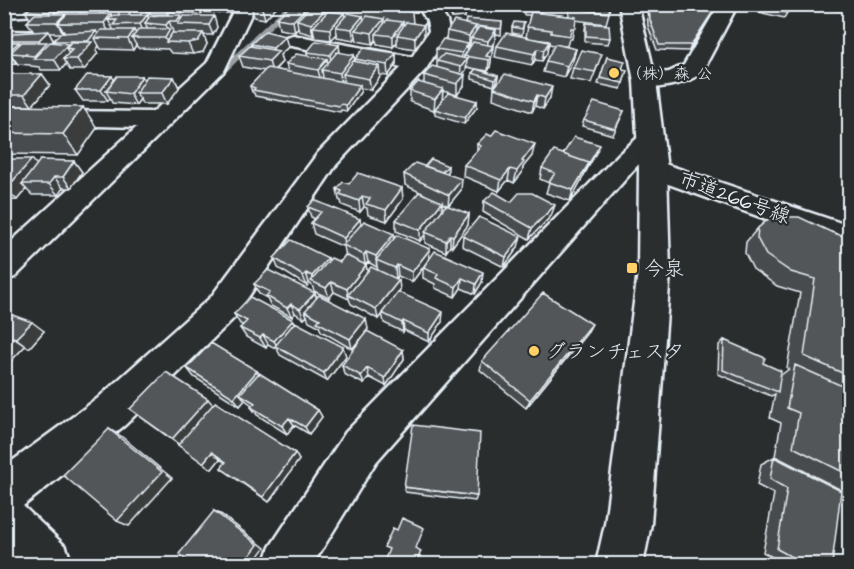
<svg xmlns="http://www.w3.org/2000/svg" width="854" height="569" font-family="'Architects Daughter','Klee One',sans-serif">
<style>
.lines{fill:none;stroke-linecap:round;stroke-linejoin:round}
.stream{fill:#989fa3;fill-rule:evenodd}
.minor-casing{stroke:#e8f1f8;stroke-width:5}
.major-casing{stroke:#e8f1f8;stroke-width:5}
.minor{fill:#2a2d2e;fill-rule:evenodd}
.major{fill:#2a2d2e;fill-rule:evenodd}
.wall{fill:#474b4d;stroke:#e8f1f8;stroke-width:1.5;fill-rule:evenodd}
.shaded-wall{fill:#3a3d3e;stroke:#e8f1f8;stroke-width:1.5}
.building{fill:#535759;stroke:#e8f1f8;stroke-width:1.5}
.poi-dot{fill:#ffd166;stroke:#2a2d2e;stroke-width:2}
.labels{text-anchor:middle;stroke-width:4.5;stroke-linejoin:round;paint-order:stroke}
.far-poi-label{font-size:16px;fill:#e8f1f8;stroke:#2a2d2e;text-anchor:start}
.street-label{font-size:20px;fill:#e8f1f8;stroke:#2a2d2e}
.poi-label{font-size:20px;fill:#e8f1f8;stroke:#2a2d2e;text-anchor:start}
</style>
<rect width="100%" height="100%" fill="#2a2d2e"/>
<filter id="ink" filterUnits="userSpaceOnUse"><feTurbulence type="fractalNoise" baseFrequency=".0167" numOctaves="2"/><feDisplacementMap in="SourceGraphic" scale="12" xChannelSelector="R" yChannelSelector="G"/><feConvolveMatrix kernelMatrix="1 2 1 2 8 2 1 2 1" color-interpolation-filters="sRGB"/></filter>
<g filter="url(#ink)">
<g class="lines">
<path class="stream" d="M288 4H295L217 81H211V77Z"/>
<g class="minor-casing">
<path id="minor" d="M237 4H256L224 71 15 277 4 281V248L137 127 59 125 50 123 47 118 50 113 59 111 153 112 207 63Z
M417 4H436L447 21 449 31 426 69 336 165 235 317 125 425 23 506 66 547 72 564H17L4 552V467L97 399 211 297 318 153 402 67 286 45 283 41 286 37 293 35 412 57 429 31 427 21Z
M719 4H738L701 74C683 84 657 91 637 86L634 81 637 76 669 72 684 65Z
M4 5 38 7 41 11 38 15 4 17Z
M4 31 102 33 109 35 112 39 109 43 102 45 4 43Z
M650 133 659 135 663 141 637 166 376 462 313 564H264L270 547 346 432 619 154 641 135Z
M653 160 850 226V249L643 175 639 169 643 163Z"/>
</g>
<g class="major-casing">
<path id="major" d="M619 4H638L656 81 667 169 670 272 651 524 643 564H596L605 524 638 272 639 169 634 81Z"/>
</g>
<use href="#minor" class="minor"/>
<use href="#major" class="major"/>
</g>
<path class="wall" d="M4 4H16L15 6H4Z
M37 4H73V5L241 4 236 13H221L220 11 219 13 205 12 204 10 202 13H187L186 11 185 13 171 12 170 10 168 14H151L150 12 148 15H142L140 12H134L133 9 128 15H147L148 18H182L217 27 213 35H204L207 44 203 52 193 54 171 53 168 49 138 48 136 45 133 50 101 49 99 46 96 50 98 53 84 70H70L66 64 61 70H41L39 67 31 66 30 65 18 64 17 63 4 64V42H8L7 40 34 32 27 22 30 19 25 11ZM64 32 65 33 54 41 49 33H63Z
M251 4H279L265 19 254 17Z
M306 4H410L412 12 413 23 424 36 415 49 397 46V42L393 47 377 44 376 40 373 44 357 41 356 37 354 40 337 37V34L331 40 315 38 314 34 313 35 299 31 298 28 295 32 279 29 277 18 307 7Z
M444 4H476V9L465 10V17L452 18Z
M508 4H542L540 13 569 16 568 4H610L609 13 606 24 575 20 572 39H569L567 46H562L576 49 573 60 564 77 543 72 546 61 555 45 549 44V41L533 39 547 53 542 61 535 60 532 65 495 57 497 46 526 37 530 15H524L523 7H508Z
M648 4H718L689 51 657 50 648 26 647 7Z
M761 4 787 13 784 18 758 12Z
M823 4H843L840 11 822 7Z
M502 22 501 35 496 34 495 41 492 46H493L490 68 488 71 476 69 498 76 497 82 494 86 472 79V73L476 69 466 67V70L463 74 464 86 457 95 443 91 442 100 434 110 410 102V91L424 84V75L437 67V61L438 60 436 59V49L446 39 447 31 465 24Z
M524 23 522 35 512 33V27Z
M586 23 610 38 608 44 585 42V29Z
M251 44 288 47 280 55 282 62 275 70 288 72 286 64 308 56 307 52 339 45 340 53 354 61 355 62V59L396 53V64L388 76 380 75V77L371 90 360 88 361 91 347 111 341 110 340 112 255 96 254 93 252 92 250 86 265 71 243 67 239 56 252 46Z
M607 57 622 69 627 70 621 89 598 84Z
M598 65 591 83 570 79 573 68Z
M42 74 50 85 32 106H4V77Z
M142 76 144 81 174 77 179 88 167 104H142L140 99 136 105 112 103 110 98 108 101H83L75 90 114 80Z
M494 88 550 98 543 109 535 106 532 112 493 99Z
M477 101V107L464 124 435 115V109Z
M4 106 97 128 78 155 4 154Z
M624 111 613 135 582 126 584 120Z
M477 144 532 156 523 167 522 173 514 183 508 180 499 191 463 176 464 165 477 151Z
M597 151 570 201 546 193 549 183 540 179 542 168 563 154Z
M4 159 37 165 74 161 82 172 71 188H63L58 195H32L26 189 17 200 4 201Z
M425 166 448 172 446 174 461 190 448 206 442 203V210L469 214 468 225 452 247 450 246 446 252 425 243V234L420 241 396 231V220L424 194 405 185 404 174Z
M337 189 403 199 387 221 368 215 367 208 364 207 360 212 342 205 341 201 339 200Z
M484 201 511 202 551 216 529 239 483 212Z
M308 207 361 225 394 238 429 259 482 282 475 294 461 288 455 297 435 288V284L423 278V268L412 282 398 276 396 279 400 290 399 292 442 322 429 342 404 330 403 332 384 323 382 313 392 300 378 319 351 304 349 299 334 292 329 298 314 291 312 285 309 283 307 286 278 268 274 258H328L329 261 340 262 346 256 344 247 314 234 311 223 315 219 311 217ZM368 262 377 267 378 270 367 271 366 265Z
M758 228 831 232 849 238V494L775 456 781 423 770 418 775 394 771 396 718 374 719 345 724 340 763 363 781 375 789 369 787 368 800 293 777 286 753 269 745 253 746 242Z
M463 236 518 247 504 267 462 246Z
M254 284 315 293 317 298 368 329 352 349 321 331 319 326 309 321 307 316 304 319 295 313 292 317 271 306 267 298 259 294Z
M4 312 44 331 29 348 25 346 10 362 4 360Z
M234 314 294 323 346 356 327 381 280 355 277 349 268 344 266 348 246 337 240 328 243 325 240 324Z
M587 333 526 408 480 370 482 361Z
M403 350 404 359 386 386 369 377 364 384 344 374 342 365Z
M187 368 257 371 259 374 318 410 322 417 309 434 294 425 287 434 257 415 251 407 252 405 245 400 240 406 194 377Z
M213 404 295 453 299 460 269 502 221 468 225 463 220 459 212 469 130 409Z
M774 457 832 564H785L763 552 774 494 757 485 761 464Z
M404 487 477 496 475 501 405 492Z"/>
<path class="shaded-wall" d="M104 4H107L102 10 106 19 104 21 99 11Z
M122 4H131L133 9 123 21 117 10Z
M144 4H147L150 12 148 15Z
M164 4H168L170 10 168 14Z
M181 4H184L186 11 185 13Z
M199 4H202L204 10 202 13Z
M216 4H218L220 11 219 13Z
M233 4H241L236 13Z
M266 4H279L265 19 262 8Z
M461 4H476V9L465 10V17L452 18V8Z
M718 4 717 7 689 51 691 45Z
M56 5 61 12H54L59 20 56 22 49 12Z
M307 7 309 17 297 20 298 28 295 32 293 21Z
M325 10 327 21 313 27 314 34 313 35 311 24Z
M344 13 346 24 336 27 337 34 331 40 330 29Z
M65 14 70 23H58L64 32 63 33 57 22Z
M111 14 114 20H108L113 29 110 34 104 23Z
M147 15 151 24 145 23 148 31 145 35 140 24Z
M214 16 217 27 213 35 209 25Z
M363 16 365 26 355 30 356 37 354 40 352 29Z
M384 19V30L376 34V40L373 44 372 33Z
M169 21 173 32 167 42 165 38 169 31 166 25Z
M403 22 404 33 397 35V42L393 47V36Z
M424 25V36L415 49V38Z
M476 26V37L471 38 470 44 469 47V36Z
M134 30 138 38H132L136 45 133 50 128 39Z
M496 30 495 41 487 52 488 41Z
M48 31 54 42 36 59 34 56 43 46 39 40Z
M96 31 100 38H95L99 46 96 50 98 53 84 70 77 59 90 44 88 41Z
M203 33 207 44 203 52 193 54 188 43Z
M285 36 288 47 280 55 282 62 272 72 269 61 275 55 273 48Z
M19 42 27 52 10 53 17 63H16L8 52Z
M549 42 547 53 542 61 544 50Z
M68 44 71 49 66 48 72 58 63 59 66 64 61 70 54 59Z
M468 44 467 54 464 56V60L461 64 462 53Z
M339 45 340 56 332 66 330 55Z
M493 46 490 68 488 71 489 60 486 56Z
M537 49 535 60 532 65 534 54Z
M576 49 573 60 564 77 567 66Z
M396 53V64L388 76 387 65Z
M354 55 355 66 343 74 344 80 341 84 340 73Z
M327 59 329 70H322L323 78 321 81 318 70Z
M467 59 466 70 460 78 461 67Z
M379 66 380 77 371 90 369 79Z
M42 74 50 85 32 106 24 95Z
M465 75 464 86 457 95V84Z
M112 76 118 87 106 91 110 98 108 101 101 90Z
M142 76 147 87 136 93 140 99 136 105 130 94Z
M498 76 497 82 494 86 495 80Z
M174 77 179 88 167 104 162 93Z
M360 85 361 91 347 111 346 105Z
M552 87 550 98 543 109 545 98Z
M443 89 442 100 434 110 435 99Z
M537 95 535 106 532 112 534 101Z
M477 101V107L464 124 465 118Z
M83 107 97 128 78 155 63 134Z
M535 144 532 156 523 167 522 173 514 183 517 171 522 161Z
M600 145 597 151 570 201 573 190Z
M32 159 41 170 22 184 26 189 17 200 6 189Z
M74 161 82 172 71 188 63 177Z
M448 166V172L440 180V175Z
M510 169 508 180 499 191 501 180Z
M54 177 63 188 58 195 49 184Z
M462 179 461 190 448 206 449 195Z
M402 188 403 199 387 221 386 210Z
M362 196 364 207 360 212 359 201Z
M442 202V213L420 241V230Z
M555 205 551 216 529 239 532 228Z
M469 214 468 225 452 247 453 236Z
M360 219 362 230 345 246 344 238Z
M394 234 395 245 376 260 377 267 376 256Z
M450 235V246L446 252V241Z
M521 237 518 247 504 267 506 257Z
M430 249 429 259 412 282V272Z
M366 252 368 262 365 265 364 255Z
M328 258 331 268 314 282 312 276Z
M366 265 368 275 348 295 349 299 347 289Z
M397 265 398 276 396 279 395 268Z
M483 272 482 282 475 294 476 284Z
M306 273 309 283 307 286 303 276Z
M462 278 461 288 455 297 456 287Z
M399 280 400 290 378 319 376 309Z
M331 282 334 292 329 298 326 288Z
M315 293 318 303 305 311 307 316 304 319 300 309Z
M291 304 295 313 292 317 287 308Z
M443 312 442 322 429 342V333Z
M366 319 368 329 352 349 350 339Z
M293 320 297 329 278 347 274 341Z
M403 321 404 330 403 332 402 323Z
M32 322 44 331 29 348 16 338Z
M592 324 587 333 526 408 530 400Z
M263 335 268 344 266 348 260 338Z
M12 337 25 346 10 362 4 359V344Z
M343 347 346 356 327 381 324 373Z
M403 350 404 359 386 386 385 378Z
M367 368 369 377 364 384 361 376Z
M257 371 263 379 240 394 245 400 240 406 234 398Z
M208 399 215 407 181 446 172 439Z
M318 410 322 417 309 434 305 427Z
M289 418 294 425 287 434 282 426Z
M109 429 121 436 172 478 129 526 117 521Z
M212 452 220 459 212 469 203 463Z
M295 453 299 460 269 502 263 497Z
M214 511 222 515 265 548 253 564H243Z"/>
<path class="building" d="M37 4H42L56 5 49 12 25 11Z
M87 4H104L99 11 80 12Z
M107 4H122L117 10H102Z
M254 4H266L262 8 251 7Z
M292 4 307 7 293 21 277 18Z
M360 4H410L412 12Z
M450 4H464L465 6 452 8Z
M571 4H610L609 13 572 9Z
M649 4H718L691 45H659L650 20Z
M762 4H791L787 13 761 7Z
M61 5H84L79 11 54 12Z
M310 7 325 10 311 24 297 20Z
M328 11 344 13 330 29 313 27Z
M531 12 576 17 575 28H571L570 36 551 33V30L527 27Z
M348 13 363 16 352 29 336 27Z
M35 14H65L57 22H27Z
M67 14H111L104 23H58Z
M114 15H147L140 24 113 25 117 20H108Z
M159 15H181L177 21H169L166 25 145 23 150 16Z
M183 16H214L209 25 178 24Z
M367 16 384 19 372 33 355 30Z
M466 19 502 22 501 29 476 26 465 24Z
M387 20 403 22 393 36 376 34Z
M454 21 476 26 469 36 447 31Z
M406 22 424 25 415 38 397 35Z
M514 22 524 23 522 29 512 27Z
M586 23 609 25 610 38 586 36Z
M479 27 496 30 488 41 471 38Z
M139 29H170L165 38H132Z
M101 30H134L128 39 95 38Z
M48 31 39 40H7L15 33Z
M96 31 88 41H53L61 33Z
M265 31 285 36 273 48 251 44Z
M172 33H203L198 41 188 43 166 42Z
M506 33 549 42 544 50 537 49 534 54 497 46Z
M443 39 468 44 462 53 436 49Z
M316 41 339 45 330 55 307 52Z
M4 42H19L8 52H4Z
M22 42H47L34 56 24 55 26 54 10 53Z
M50 42 68 44 54 59H33Z
M71 42H92L77 59H63L73 49 66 48Z
M473 42 493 46 486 56 491 57 489 60 464 56Z
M555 44 576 49 567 66 546 61Z
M250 46 279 51 269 61 239 56Z
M364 48 396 53 387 65 355 59Z
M581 50 602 54 595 72 573 68Z
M337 52 354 55 340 73 322 70Z
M296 54 327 59 318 70 286 64Z
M444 54 467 59 461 67 437 61Z
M607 57 625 61 622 69 627 70 623 83 600 78Z
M353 61 379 66 369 79 343 74Z
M432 66 465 75 457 84 424 75Z
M267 68 360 85 346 105 340 104 339 106 253 90 255 88 250 86Z
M476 69 498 76 495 80 472 73Z
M8 74H42L24 95H4V77Z
M505 74 552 87 545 98 537 95 534 101 494 88Z
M87 75 112 76 101 90H75Z
M117 76H142L130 94 106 91Z
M147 76 174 77 162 93H136Z
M418 82 443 89 435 99 410 91Z
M448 93 477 101 465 118 435 109Z
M594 102 624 111 615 129 584 120Z
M4 106 83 107 63 134 4 133Z
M496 130 535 144 522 161 524 162 517 171 510 169 501 180 464 165 481 146 477 144 487 134 491 136Z
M574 137 600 145 588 165 589 163 563 154Z
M554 151 589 163 573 190 549 182 555 173 542 168Z
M4 159H32L6 189H4Z
M431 159 448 166 442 172 425 166Z
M40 160 74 161 63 177H54L49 184H22Z
M415 163 462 179 449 195 404 174Z
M358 173 402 188 386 210 366 204 370 198 362 196 359 201 340 194 342 191 337 189 343 182 349 184Z
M419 192 442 202 420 230 396 220Z
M494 192 511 202 519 193H532L555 205 532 228 484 201Z
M314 200 360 219 344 238 311 223 321 212 308 207Z
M446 205 469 214 453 236 450 235 446 241 425 232Z
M479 217 521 237 506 257 463 236Z
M771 217H799L831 232 849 238V376L804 356 815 279 791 272 766 255 757 238 758 228Z
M364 221 394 234 376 256 366 252 364 255 343 245Z
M397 235 430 249 412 272 397 265 395 268 376 260Z
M291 240 328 258 312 276 306 273 303 276 274 258Z
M435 251 483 272 476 284 462 278 456 287 436 278 438 274 423 268Z
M345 255 366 265 347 289 331 282 326 288 311 281 331 258 340 262Z
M371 267 399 280 376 309 348 295Z
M268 270 315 293 300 309 291 304 287 308 266 296 270 292 254 284Z
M398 292 443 312 429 333 403 321 402 323 382 313Z
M543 293 592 324 530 400 482 361Z
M319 295 366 319 350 339 317 322 320 319 305 311Z
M250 297 293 320 274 341 263 335 260 338 240 328 247 321 234 314Z
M4 312 32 322 16 338 12 337 4 344Z
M295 322 343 347 324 373 275 346Z
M367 331 403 350 385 378 367 368 361 376 342 365Z
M724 340 765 358 763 363 781 371 778 392 723 370Z
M211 343 257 371 234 398 187 368Z
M795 365 849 389V475L793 447 799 413 787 408Z
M166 372 208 399 172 439 130 409Z
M259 373 318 410 305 427 289 418 282 426 251 407 255 403 240 394Z
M215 402 295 453 263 497 221 468 226 462 212 452 203 463 178 445Z
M413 425 480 433 477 496 404 487Z
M109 429 162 472 117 521 63 475Z
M774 457 841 491 832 564H805L777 549 787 489 770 479Z
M214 511 258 545 243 564H191L179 554Z
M402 518 424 528 416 548 421 551 416 564H388L384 562 389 549 384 547 393 528 397 530Z
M456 561 463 564H454Z"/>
</g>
<g class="poi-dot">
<circle cx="614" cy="73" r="6"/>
<rect x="626" y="262" width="12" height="12" rx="3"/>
<circle cx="534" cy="351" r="6"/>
</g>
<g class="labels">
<g class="far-poi-label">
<text x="626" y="79">（株）森 公</text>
</g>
<g class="street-label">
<text transform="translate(735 197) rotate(20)" y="7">市道266号線</text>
</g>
<g class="poi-label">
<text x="644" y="275">今泉</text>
<text x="546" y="358">グランチェスタ</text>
</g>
</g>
<rect width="854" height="569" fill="none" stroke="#2a2d2e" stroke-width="24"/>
<rect x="12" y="12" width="830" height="545" fill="none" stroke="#e8f1f8" stroke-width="2" filter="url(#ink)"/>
</svg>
